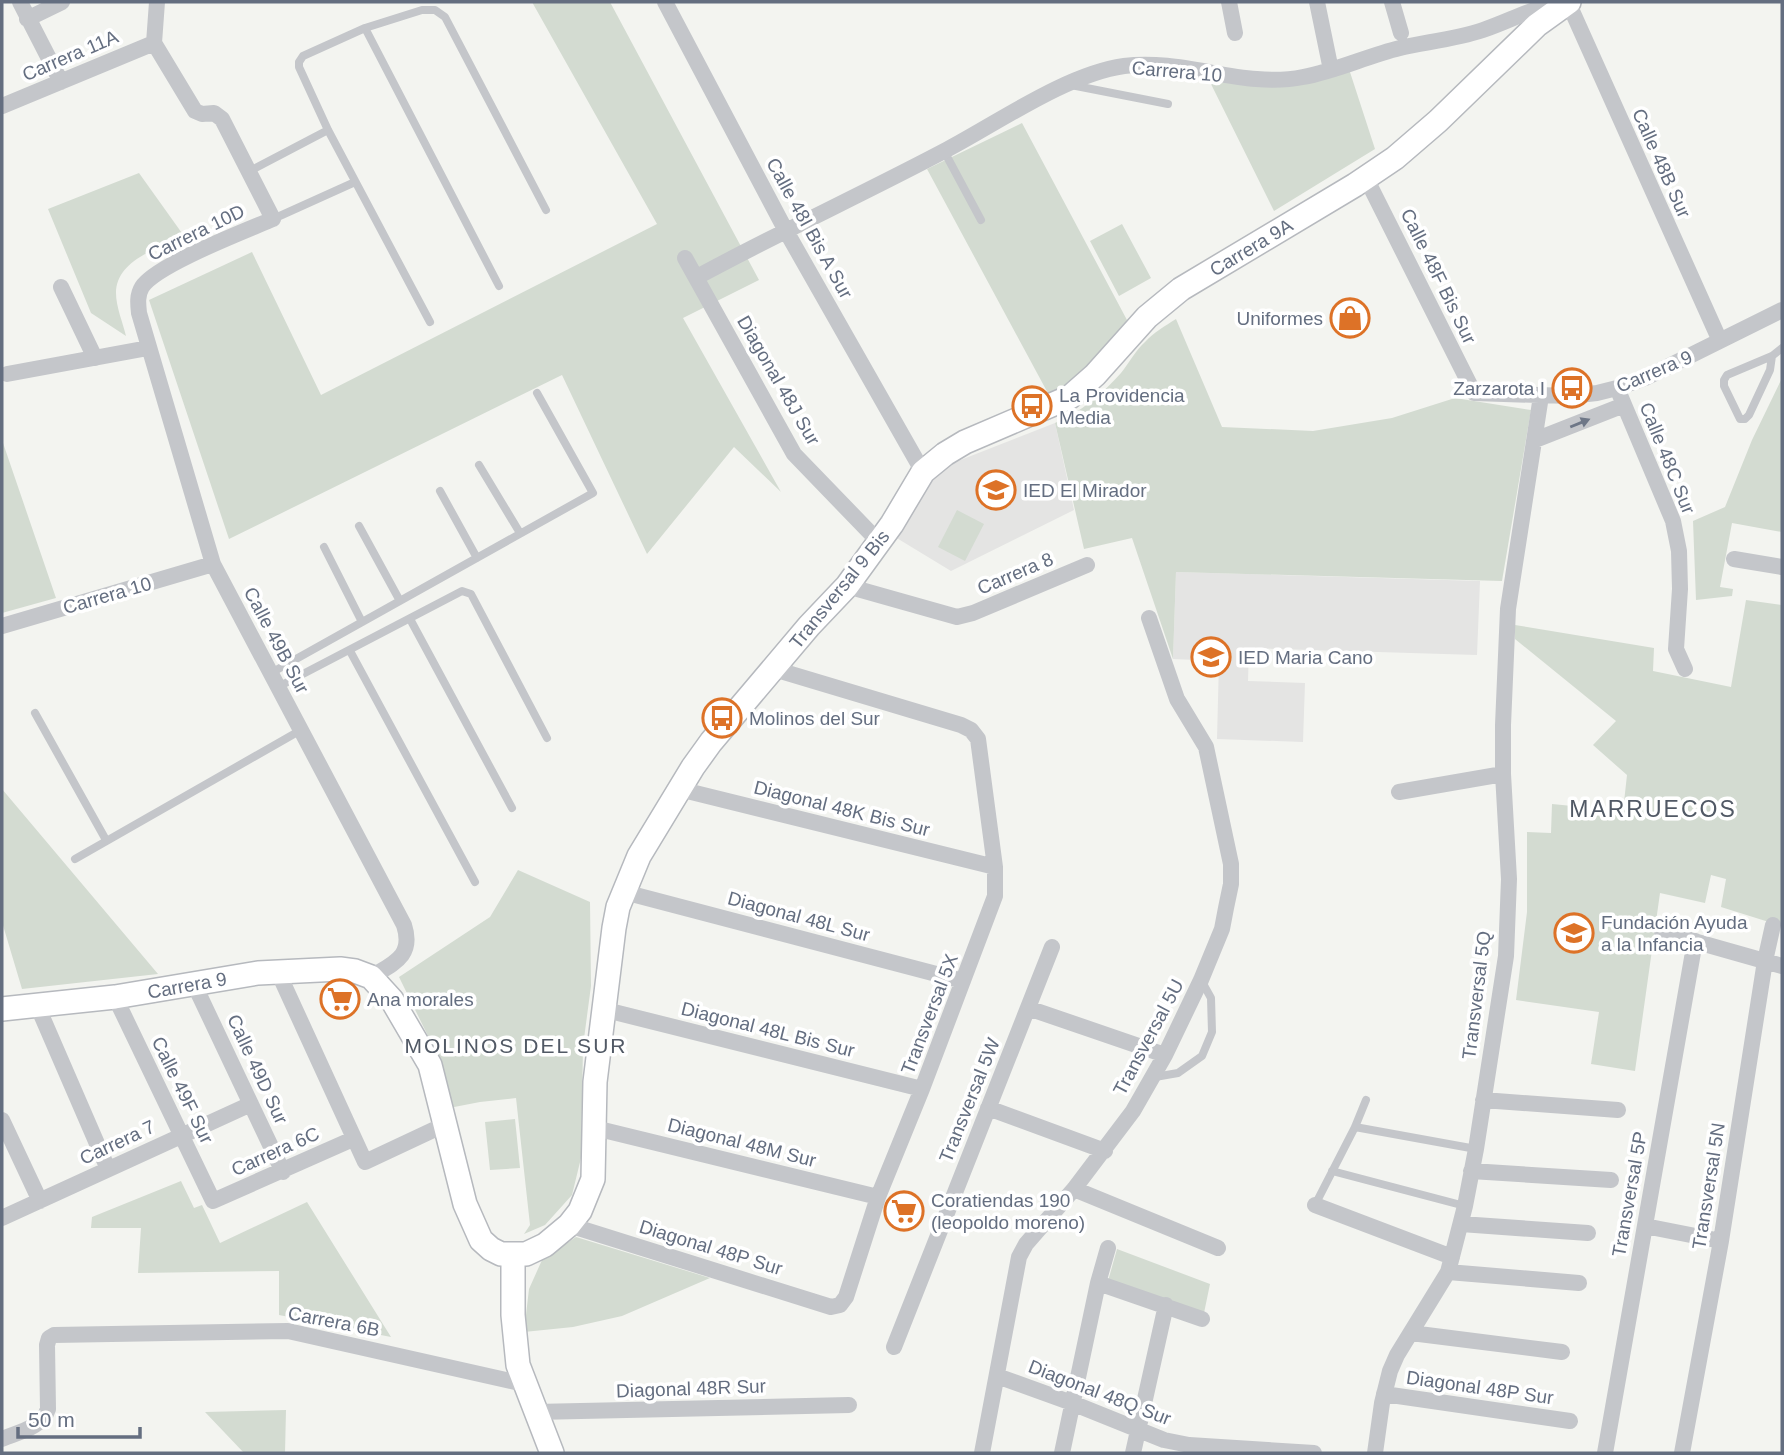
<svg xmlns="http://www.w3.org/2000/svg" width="1784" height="1455" font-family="Arial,sans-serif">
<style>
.built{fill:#e4e4e3}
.green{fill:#d3dbd1}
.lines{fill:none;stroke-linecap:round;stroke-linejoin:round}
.secondary-casing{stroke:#b6b9be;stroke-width:26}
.lane{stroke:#c4c6ca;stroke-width:8}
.street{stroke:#c4c6ca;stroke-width:16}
.secondary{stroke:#fff;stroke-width:23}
.oneway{fill:#6e7787}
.labels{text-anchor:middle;stroke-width:7;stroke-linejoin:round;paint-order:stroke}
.street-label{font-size:19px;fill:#646e80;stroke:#fff}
.poi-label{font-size:19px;fill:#646e80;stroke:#fff;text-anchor:start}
.neighbourhood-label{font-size:21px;letter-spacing:2px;fill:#515965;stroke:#fff}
.quarter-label{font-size:23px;letter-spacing:2px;fill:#515965;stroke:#fff}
</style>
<rect width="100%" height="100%" fill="#f3f4f0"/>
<path class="built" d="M1055 423 1074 510 951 571 895 537 935 470Z
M1176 572 1480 581 1477 655 1249 648 1248 681 1305 683 1303 742 1217 739 1219 661 1173 659Z"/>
<path class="green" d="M532 2H610L759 280 683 318 781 492 734 447 647 554 562 375 229 539 149 300 252 252 321 395 657 224Z
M1349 69 1375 149 1274 211 1209 80 1259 85Z
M1022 123 1127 320C1106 349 1081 379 1050 397L927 169Z
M139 173 184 236C159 248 116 260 116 293 116 307 123 323 126 336L91 313 48 209Z
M1122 224 1151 278 1119 296 1090 241Z
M1176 319 1222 427 1313 431 1392 418 1455 398 1531 410 1502 581 1176 572 1173 659 1132 538 1084 549 1055 423C1081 412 1102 394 1121 373 1129 363 1135 351 1145 342 1154 332 1165 326 1176 319Z
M1782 378V532L1732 523 1720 587 1733 589 1732 596 1696 600 1693 521 1725 507 1752 440Z
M2 440 56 598 2 613Z
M957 510 984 524 965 561 938 547Z
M1746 600 1782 605V926L1721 907 1726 879 1711 875 1705 903 1660 893 1635 1071 1591 1064 1599 1012 1516 1000 1527 912V832L1551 833 1552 804 1623 811 1627 775 1593 745 1616 721 1515 639V625L1654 648 1653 671 1731 687Z
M2 789 158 974 22 989 2 922Z
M518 870 590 902 591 986 583 1046 581 1158 572 1195 545 1225 524 1234 530 1225 516 1098 480 1102 449 1108 428 1036 399 977 490 917Z
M515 1119 520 1168 490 1170 485 1122Z
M181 1181 194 1208 202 1205 220 1243 307 1202 391 1337 279 1315V1271L138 1273 141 1228H91L92 1217Z
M576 1237 710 1278 622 1316 573 1327 524 1332 529 1289 542 1260Z
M1117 1249 1210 1284 1204 1313 1108 1281Z
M286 1410 285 1453H244L205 1412Z"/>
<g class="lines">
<g class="secondary-casing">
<path id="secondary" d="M2 1009 115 997 258 973 340 969 355 971 371 977 392 1000 430 1065 465 1204 481 1240 491 1249 501 1254H526L545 1245 569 1225 580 1211 593 1179 595 1082 614 928 618 907 639 856 693 767 711 742 809 626 847 586 892 524 923 472 945 454 965 442 1070 397 1095 375 1147 317 1181 289 1355 185 1395 158 1438 121 1537 25 1569 2
M513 1255V1315L518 1365 552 1453"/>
</g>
<path class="lane" d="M365 28 499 286
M1071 85 1168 104
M944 151 981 220
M248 172 328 130
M273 219 355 182
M430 322 328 130 299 67V62L303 56 365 28 422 10H435L445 17 546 210
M1772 356 1770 370 1749 415 1745 419H1740L1724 386V380L1727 375 1772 356 1782 348
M479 465 520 533
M440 491 477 558
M359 526 400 601
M324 547 362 622
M410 619 512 808
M350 651 475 882
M271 673 593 493 537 393
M278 687 462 591 471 594 547 738
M35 713 106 840
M75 859 301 730
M1155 1077 1178 1073 1202 1056 1212 1032 1211 998 1201 980
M1355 1127 1476 1149
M1332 1171 1465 1206
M1315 1205 1355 1127 1366 1100"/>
<path class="street" d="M20 2 61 82
M157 2 154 43 195 111 202 114 214 113 222 119 273 219C245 231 156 265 142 287 137 295 138 304 139 313L213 564 404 925C414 956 394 963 371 977
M665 2 786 231 923 472
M1229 2 1235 33
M1317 2 1331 70
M1392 2 1401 33
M27 19 62 2
M2 106 154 43
M1366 178 1474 393 1569 396 1597 393 1617 388 1645 378 1782 310
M685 258 794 454 879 542
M697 277C780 232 865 193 948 149 999 122 1067 74 1124 66 1184 58 1244 89 1303 77 1336 71 1367 56 1400 48 1427 42 1456 39 1483 30 1515 19 1532 7 1568 2L1720 341
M61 287 95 358
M7 374 148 348
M1617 388 1673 521 1679 551 1680 589 1676 649 1685 669
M1535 440 1624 405
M1734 559 1782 567
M847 586 957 617 973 613 1087 565
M2 626 213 564
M679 789 995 867
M1399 792 1503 774
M624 892 963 981
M1662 932 1782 966
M278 972 365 1162 446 1124
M194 984 283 1172
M115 997 213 1201 353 1139
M37 1005 108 1169
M1028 1008 1165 1055
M602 1009 922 1089
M1483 1100 1618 1110
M988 1108 1105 1151
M2 1120 40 1201
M595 1128 878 1197
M1471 1171 1611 1180
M1074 1189 1218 1248
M1315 1205 1452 1257
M2 1218 251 1104
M1461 1224 1588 1233
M569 1225 831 1307 840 1305 846 1297 878 1197 922 1089 995 896V867L978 739 971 730 961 725 774 669
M1645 1226 1721 1241
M1448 1272 1579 1283
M1098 1283 1202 1319
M1411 1333 1562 1352
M894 1347 1052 947
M997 1376 1072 1403 1164 1440 1189 1445 1314 1453
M1384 1394 1570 1421
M535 1412 849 1405
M2 1439C18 1432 42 1428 48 1409L47 1345 49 1338 54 1335 288 1331 524 1384
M982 1453 1019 1257 1026 1244 1074 1189 1133 1111 1165 1055 1201 980 1222 929 1226 908 1231 884V864L1206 747 1177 699 1149 618
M1062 1453 1098 1283 1108 1248
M1133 1453 1166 1305
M1375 1453 1382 1403 1390 1371 1397 1355 1448 1272 1465 1206 1476 1149 1506 956 1509 879 1503 774V725L1508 609 1541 396
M1605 1453 1695 941
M1682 1453 1721 1241 1765 961 1773 925"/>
<use href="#secondary" class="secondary"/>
</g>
<defs><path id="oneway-solid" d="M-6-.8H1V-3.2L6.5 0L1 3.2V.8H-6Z" transform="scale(1.75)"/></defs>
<use class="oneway" href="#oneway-solid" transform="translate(1580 423) rotate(-22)"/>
<defs>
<g id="shop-ring" transform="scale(2.0125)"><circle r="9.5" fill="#fff" stroke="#dd7227" stroke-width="1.5"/><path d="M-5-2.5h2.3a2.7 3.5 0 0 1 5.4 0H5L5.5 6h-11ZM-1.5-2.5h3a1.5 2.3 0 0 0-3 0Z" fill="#dd7227"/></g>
<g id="bus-ring" transform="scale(2.0125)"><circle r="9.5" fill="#fff" stroke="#dd7227" stroke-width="1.5"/><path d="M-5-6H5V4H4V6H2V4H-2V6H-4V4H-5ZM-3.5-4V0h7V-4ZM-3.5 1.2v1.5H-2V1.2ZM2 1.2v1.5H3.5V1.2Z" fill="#dd7227"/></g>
<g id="school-ring" transform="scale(2.0125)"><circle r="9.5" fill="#fff" stroke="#dd7227" stroke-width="1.5"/><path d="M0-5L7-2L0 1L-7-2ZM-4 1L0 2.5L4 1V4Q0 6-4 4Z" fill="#dd7227"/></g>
<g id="supermarket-ring" transform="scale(2.0125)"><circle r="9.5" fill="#fff" stroke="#dd7227" stroke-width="1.5"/><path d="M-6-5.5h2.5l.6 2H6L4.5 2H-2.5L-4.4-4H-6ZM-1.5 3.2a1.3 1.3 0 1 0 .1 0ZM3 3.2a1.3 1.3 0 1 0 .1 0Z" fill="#dd7227"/></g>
</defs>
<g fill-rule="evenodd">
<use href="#shop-ring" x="1350" y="318"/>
<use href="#bus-ring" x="1572" y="388"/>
<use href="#bus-ring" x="1032" y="406"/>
<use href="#school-ring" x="996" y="490"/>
<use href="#school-ring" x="1211" y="657"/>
<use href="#bus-ring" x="722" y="718"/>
<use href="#school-ring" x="1574" y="933"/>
<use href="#supermarket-ring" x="340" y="999"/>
<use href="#supermarket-ring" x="904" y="1211"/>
</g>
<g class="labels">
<g class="street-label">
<text transform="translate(70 55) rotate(-23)" y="7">Carrera 11A</text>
<text transform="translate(1177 71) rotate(5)" y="7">Carrera 10</text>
<text transform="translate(1662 163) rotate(66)" y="7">Calle 48B Sur</text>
<text transform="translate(810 228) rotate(61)" y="7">Calle 48I Bis A Sur</text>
<text transform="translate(196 232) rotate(-26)" y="7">Carrera 10D</text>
<text transform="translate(1251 247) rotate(-31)" y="7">Carrera 9A</text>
<text transform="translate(1439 276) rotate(64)" y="7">Calle 48F Bis Sur</text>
<text transform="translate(1654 371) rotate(-23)" y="7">Carrera 9</text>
<text transform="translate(779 380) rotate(60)" y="7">Diagonal 48J Sur</text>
<text transform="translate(1668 458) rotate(68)" y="7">Calle 48C Sur</text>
<text transform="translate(1015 573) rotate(-23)" y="7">Carrera 8</text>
<text transform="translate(839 589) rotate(-51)" y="7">Transversal 9 Bis</text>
<text transform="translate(107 595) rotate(-16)" y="7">Carrera 10</text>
<text transform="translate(277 640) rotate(62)" y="7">Calle 49B Sur</text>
<text transform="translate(842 808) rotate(14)" y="7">Diagonal 48K Bis Sur</text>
<text transform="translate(799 916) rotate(15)" y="7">Diagonal 48L Sur</text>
<text transform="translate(187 985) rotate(-10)" y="7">Carrera 9</text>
<text transform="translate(1476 995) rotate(-83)" y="7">Transversal 5Q</text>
<text transform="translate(929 1014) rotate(-69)" y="7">Transversal 5X</text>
<text transform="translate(768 1029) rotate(14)" y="7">Diagonal 48L Bis Sur</text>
<text transform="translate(1148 1037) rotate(-62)" y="7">Transversal 5U</text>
<text transform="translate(258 1069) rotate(65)" y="7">Calle 49D Sur</text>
<text transform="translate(183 1090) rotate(64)" y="7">Calle 49F Sur</text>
<text transform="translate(969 1100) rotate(-68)" y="7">Transversal 5W</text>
<text transform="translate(117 1142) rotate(-25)" y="7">Carrera 7</text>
<text transform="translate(742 1142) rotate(14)" y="7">Diagonal 48M Sur</text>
<text transform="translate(275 1151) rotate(-24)" y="7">Carrera 6C</text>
<text transform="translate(1708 1186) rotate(-81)" y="7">Transversal 5N</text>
<text transform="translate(1629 1194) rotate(-80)" y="7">Transversal 5P</text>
<text transform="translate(711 1247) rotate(17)" y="7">Diagonal 48P Sur</text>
<text transform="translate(334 1321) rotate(11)" y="7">Carrera 6B</text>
<text transform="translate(1480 1387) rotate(8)" y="7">Diagonal 48P Sur</text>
<text transform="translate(691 1388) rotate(-2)" y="7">Diagonal 48R Sur</text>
<text transform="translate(1100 1392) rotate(21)" y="7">Diagonal 48Q Sur</text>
</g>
<g class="poi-label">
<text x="1323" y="325" text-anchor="end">Uniformes</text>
<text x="1545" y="395" text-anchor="end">Zarzarota I</text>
<text x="1059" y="402">La Providencia<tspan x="1059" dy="22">Media</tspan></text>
<text x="1023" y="497">IED El Mirador</text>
<text x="1238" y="664">IED Maria Cano</text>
<text x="749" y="725">Molinos del Sur</text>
<text x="1601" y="929">Fundación Ayuda<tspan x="1601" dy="22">a la Infancia</tspan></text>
<text x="367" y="1006">Ana morales</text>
<text x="931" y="1207">Coratiendas 190<tspan x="931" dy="22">(leopoldo moreno)</tspan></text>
</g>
<g class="neighbourhood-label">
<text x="516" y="1053">MOLINOS DEL SUR</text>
</g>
<g class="quarter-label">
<text x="1653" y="817">MARRUECOS</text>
</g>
</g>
<rect width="1784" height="1455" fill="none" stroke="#646e80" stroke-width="7"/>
<path d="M18 1427v10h122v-10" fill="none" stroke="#646e80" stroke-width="3.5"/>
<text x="28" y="1427" font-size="21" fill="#646e80" stroke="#ffffff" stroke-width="5" paint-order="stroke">50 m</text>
</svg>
